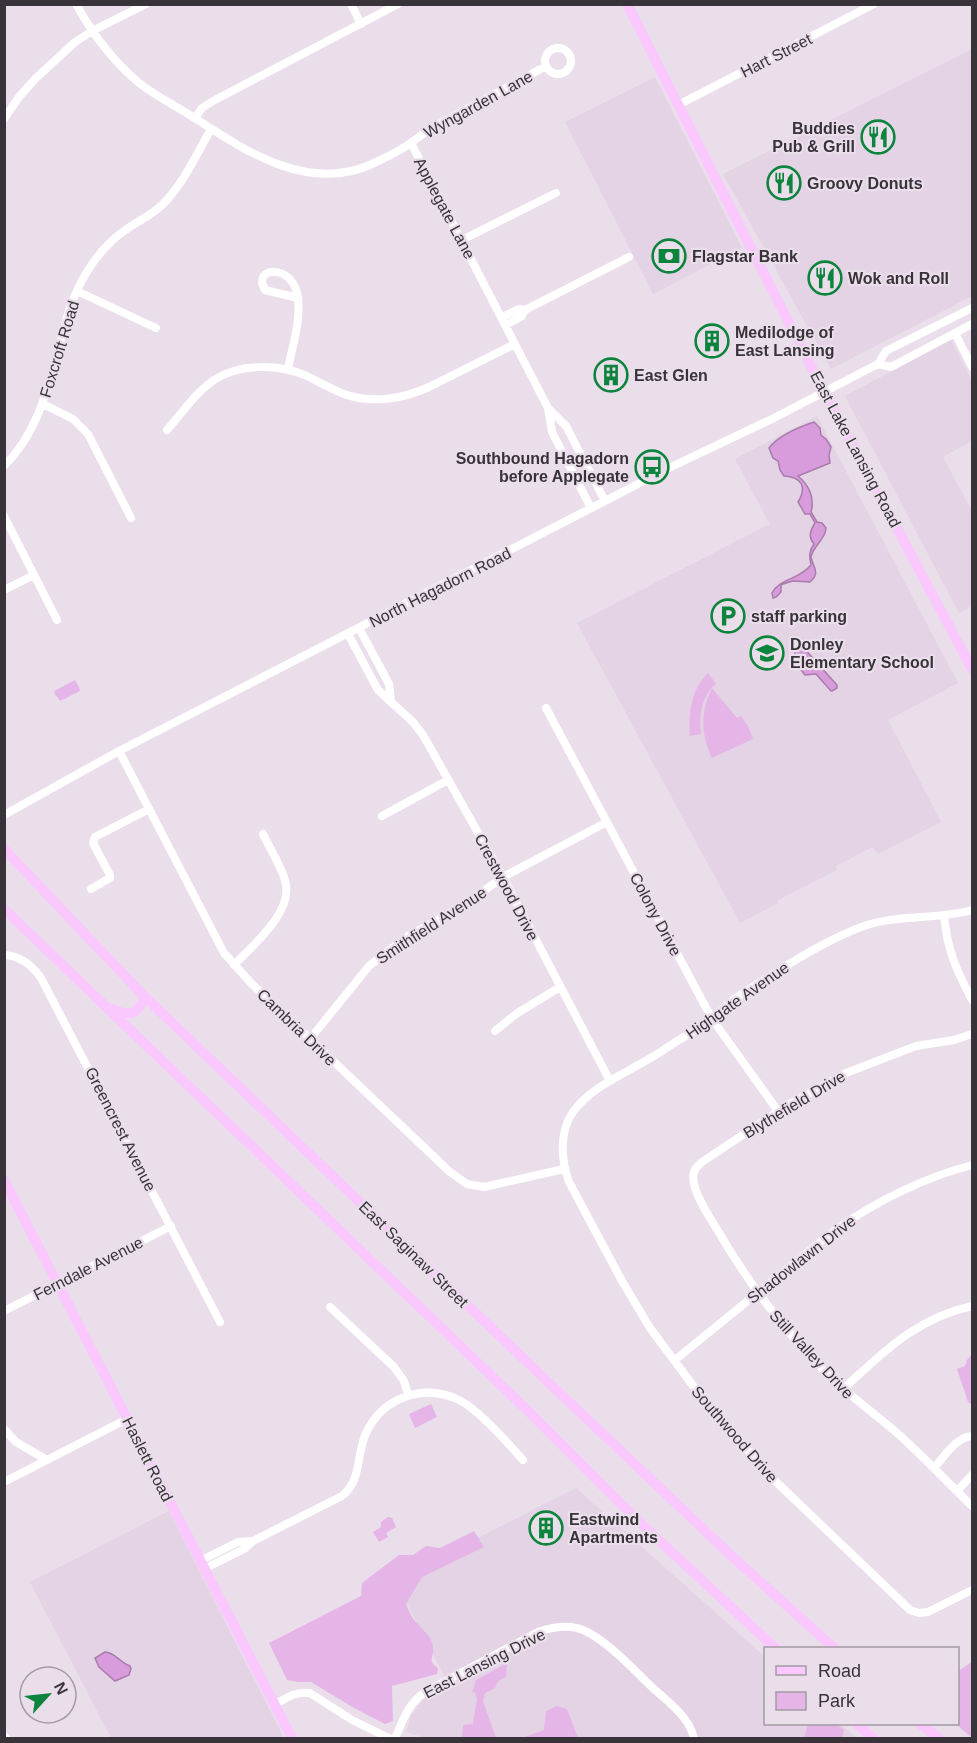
<svg xmlns="http://www.w3.org/2000/svg" width="977" height="1743" font-family="Arial,sans-serif">
<style>
.built{fill:#e4d2e5}
.green{fill:#e5b5e8}
.water{fill:#d89cdc;stroke:#a87cab;stroke-width:1.5}
.lines{fill:none;stroke-linecap:round;stroke-linejoin:round}
.minor{stroke:#fff;stroke-width:8}
.major{stroke:#fac7fe;stroke-width:10}
.labels{text-anchor:middle;stroke-width:4.5;stroke-linejoin:round;paint-order:stroke}
.street-label{font-size:16px;fill:#383338;stroke:#eadeeb}
.poi-label{font-size:16px;font-weight:bold;fill:#383338;stroke:#eadeeb;text-anchor:start}
</style>
<rect width="100%" height="100%" fill="#eadeeb"/>
<path class="built" d="M972 49V296L831 369 723 174Z
M655 77 742 248 653 294 565 122Z
M951 340 972 381V441L943 457 972 511V606L959 613 845 396Z
M817 416 958 683 888 720 941 822 878 854 873 847 836 866 837 870 778 900V903L740 923 577 623 770 524 735 459Z
M576 1488 765 1657 766 1724H840L857 1738H427L406 1732 411 1716 424 1699 450 1687 395 1580Z
M169 1511 284 1738H111L30 1582Z"/>
<path class="green" d="M708 673 716 684C701 696 699 716 701 734L690 736C688 713 691 690 708 673Z
M75 680 79 687 80 691 60 701 55 694 54 691Z
M712 688 737 718 741 716 748 726 753 739 712 758C701 735 700 712 712 688Z
M972 1354V1405L968 1402 957 1369 965 1366 967 1360Z
M431 1404 437 1417 415 1428 409 1414Z
M388 1517 392 1518 396 1527 386 1533 388 1537 379 1542 373 1532 381 1527V1522Z
M474 1531 484 1547 422 1577 406 1604C409 1610 411 1617 416 1622 422 1630 431 1635 433 1646 435 1657 426 1660 438 1668L437 1674 392 1686 393 1721 385 1724 354 1708 311 1682H298L287 1680 269 1643 361 1596 362 1583 399 1555H413L426 1546 440 1548Z
M972 1662V1738L956 1724 958 1671Z
M507 1663 506 1677 498 1681 495 1688 485 1693 483 1701 496 1738H462L463 1725 473 1724 477 1699 475 1692 472 1693 476 1680Z
M557 1706 567 1709 578 1738H522L544 1730 546 1711Z
M808 1724H836L844 1730 842 1738H804Z"/>
<path class="water" d="M814 422 820 428 821 435 826 439 831 447 829 455 830 463 798 476C809 485 815 498 811 512L817 522 822 523 826 528C825 541 814 544 811 557 813 567 821 573 810 582L793 581 783 584 781 585V592L776 597 773 598 772 593C780 578 799 580 811 565 809 556 809 551 814 544 808 537 810 531 815 523L810 514H805L798 502C807 487 802 477 784 476L780 470 778 461 773 458 769 448C779 435 799 427 814 422Z
M802 646 837 685V688L832 691H831L816 674 805 675C799 667 794 662 795 651Z
M105 1652C115 1652 120 1663 130 1666L131 1669 129 1675 115 1681 99 1667 95 1658Z"/>
<g class="lines">
<path class="minor" d="M76 4C92 33 113 61 138 82 156 97 177 106 196 119 247 152 309 193 372 164 385 158 400 151 412 142 419 137 426 131 434 127 471 106 509 87 546 66
M351 4 361 24
M545 61a13 13 0 1 1 26 0a13 13 0 1 1-26 0Z
M678 105 874 4
M195 118 202 108 213 101 398 4
M4 119 19 97 35 79 74 43 92 31 146 4
M411 143 548 408 552 432 591 508
M462 240 556 193
M77 291 156 328
M502 317 519 309 525 310
M506 325 522 316 525 310 629 257
M955 333 972 367
M878 364 891 367 972 324
M288 369C292 347 301 321 298 298 294 263 251 266 265 290L298 298
M43 404 73 419 88 434 131 518
M548 408 566 426 605 501
M167 430C182 413 195 393 214 380 240 363 279 364 307 376 319 382 331 389 344 394 371 404 403 399 429 387L515 344
M4 466C41 430 50 378 64 330 66 320 69 309 73 300 83 274 101 247 124 231 136 222 150 216 161 206 183 185 196 155 211 129
M4 516 57 620
M4 590 34 575
M359 628 389 684 391 702
M348 634 378 690 413 722 423 735 503 877 610 1081
M546 708 712 1019 778 1111
M119 751 224 953 251 983 450 1172 467 1184 484 1187 564 1169
M4 815 119 751 673 466 772 419 878 364 886 351 972 308
M382 816 448 780
M91 889 110 878V875L93 843 95 837 149 809
M972 910C938 920 899 914 864 926 831 938 801 956 772 975 759 983 745 991 733 1000 726 1006 720 1012 713 1018 701 1028 687 1035 674 1043 665 1049 657 1055 647 1060 622 1075 591 1087 573 1112 559 1132 561 1160 569 1182L622 1281 650 1328 700 1395 769 1475 910 1610 919 1613 928 1612 972 1590
M944 915C947 950 956 969 972 1000
M4 955C21 956 32 965 41 978L220 1322
M234 965C252 946 291 914 286 885 284 870 270 849 263 834
M495 1031 516 1014 560 987
M972 1034 954 1040 916 1046 846 1073 786 1106 702 1162C699 1165 695 1168 694 1172 689 1186 708 1215 715 1226 745 1278 780 1325 821 1368 844 1392 872 1411 897 1433 923 1456 947 1482 972 1506
M310 1039 369 966 408 936 463 906 503 877 607 822
M330 1307 394 1367 404 1381 408 1395
M4 1311 171 1226
M675 1360 835 1230C877 1201 923 1178 972 1165
M843 1389C885 1351 915 1319 972 1306
M4 1429 16 1442 47 1460
M934 1468C944 1457 956 1437 972 1436
M4 1482 127 1419
M957 1491 972 1475
M200 1561 238 1542 253 1541
M204 1569 244 1549 253 1541 342 1496C362 1480 356 1455 366 1433 383 1397 424 1383 459 1400 478 1409 509 1444 523 1460
M274 1705C286 1698 296 1691 310 1693L352 1720 389 1738
M4 1736 6 1738
M395 1738C404 1719 407 1705 425 1692L538 1632C553 1627 569 1624 583 1630 607 1640 635 1671 654 1689 664 1698 676 1707 684 1718 689 1724 692 1731 694 1738"/>
<path class="major" d="M627 4 817 378 972 669
M4 849 143 995 548 1382 735 1559 834 1648
M4 909 526 1409 635 1518 775 1648
M112 1009C129 1016 135 1016 144 1000L143 995
M4 1180 292 1738
M857 1724 873 1738
M920 1724 939 1738"/>
</g>
<defs>
<g id="restaurant-ring" transform="scale(1.725)"><circle r="9.5" fill="#eadeeb" stroke="#0d843d" stroke-width="1.5"/><path d="M-5-6h1v4h1v-4h1v4h1v-4h1v5L-1.5 .5V6h-2V.5L-5-1ZM5-6V6H3V1.5H1.5Q1.5-4 5-6Z" fill="#0d843d"/></g>
<g id="bank-ring" transform="scale(1.725)"><circle r="9.5" fill="#eadeeb" stroke="#0d843d" stroke-width="1.5"/><path d="M-6-4H6V4H-6ZM0-2.3a2.3 2.3 0 1 0 0 4.6a2.3 2.3 0 1 0 0-4.6Z" fill="#0d843d"/></g>
<g id="building-ring" transform="scale(1.725)"><circle r="9.5" fill="#eadeeb" stroke="#0d843d" stroke-width="1.5"/><path d="M-4-6H4V6H1V3H-1V6H-4ZM-2.5-4.3h1.7v1.8h-1.7ZM.8-4.3h1.7v1.8H.8ZM-2.5-1h1.7V.8h-1.7ZM.8-1h1.7V.8H.8Z" fill="#0d843d"/></g>
<g id="bus-ring" transform="scale(1.725)"><circle r="9.5" fill="#eadeeb" stroke="#0d843d" stroke-width="1.5"/><path d="M-5-6H5V4H4V6H2V4H-2V6H-4V4H-5ZM-3.5-4V0h7V-4ZM-3.5 1.2v1.5H-2V1.2ZM2 1.2v1.5H3.5V1.2Z" fill="#0d843d"/></g>
<g id="parking-ring" transform="scale(1.725)"><circle r="9.5" fill="#eadeeb" stroke="#0d843d" stroke-width="1.5"/><path d="M-3.5-5.5H1a3.5 3.5 0 0 1 0 7H-1V5.5H-3.5ZM-1-3.4V-.6H.8a1.4 1.4 0 0 0 0-2.8Z" fill="#0d843d"/></g>
<g id="school-ring" transform="scale(1.725)"><circle r="9.5" fill="#eadeeb" stroke="#0d843d" stroke-width="1.5"/><path d="M0-5L7-2L0 1L-7-2ZM-4 1L0 2.5L4 1V4Q0 6-4 4Z" fill="#0d843d"/></g>
</defs>
<g fill-rule="evenodd">
<use href="#restaurant-ring" x="878" y="137"/>
<use href="#restaurant-ring" x="784" y="183"/>
<use href="#bank-ring" x="669" y="256"/>
<use href="#restaurant-ring" x="825" y="278"/>
<use href="#building-ring" x="712" y="341"/>
<use href="#building-ring" x="611" y="375"/>
<use href="#bus-ring" x="652" y="467"/>
<use href="#parking-ring" x="728" y="616"/>
<use href="#school-ring" x="767" y="653"/>
<use href="#building-ring" x="546" y="1528"/>
</g>
<g class="labels">
<g class="street-label">
<text transform="translate(776 55) rotate(-27)" y="6">Hart Street</text>
<text transform="translate(478 104) rotate(-29)" y="6">Wyngarden Lane</text>
<text transform="translate(445 208) rotate(62)" y="6">Applegate Lane</text>
<text transform="translate(59 349) rotate(-73)" y="6">Foxcroft Road</text>
<text transform="translate(856 449) rotate(62)" y="6">East Lake Lansing Road</text>
<text transform="translate(440 587) rotate(-27)" y="6">North Hagadorn Road</text>
<text transform="translate(507 887) rotate(62)" y="6">Crestwood Drive</text>
<text transform="translate(656 914) rotate(62)" y="6">Colony Drive</text>
<text transform="translate(431 925) rotate(-33)" y="6">Smithfield Avenue</text>
<text transform="translate(737 1000) rotate(-35)" y="6">Highgate Avenue</text>
<text transform="translate(297 1027) rotate(44)" y="6">Cambria Drive</text>
<text transform="translate(794 1104) rotate(-31)" y="6">Blythefield Drive</text>
<text transform="translate(121 1129) rotate(63)" y="6">Greencrest Avenue</text>
<text transform="translate(414 1254) rotate(44)" y="6">East Saginaw Street</text>
<text transform="translate(801 1259) rotate(-38)" y="6">Shadowlawn Drive</text>
<text transform="translate(88 1268) rotate(-27)" y="6">Ferndale Avenue</text>
<text transform="translate(812 1354) rotate(47)" y="6">Still Valley Drive</text>
<text transform="translate(735 1434) rotate(49)" y="6">Southwood Drive</text>
<text transform="translate(148 1459) rotate(63)" y="6">Haslett Road</text>
<text transform="translate(484 1663) rotate(-27)" y="6">East Lansing Drive</text>
</g>
<g class="poi-label">
<text x="855" y="134" text-anchor="end">Buddies<tspan x="855" dy="18">Pub &amp; Grill</tspan></text>
<text x="807" y="189">Groovy Donuts</text>
<text x="692" y="262">Flagstar Bank</text>
<text x="848" y="284">Wok and Roll</text>
<text x="735" y="338">Medilodge of<tspan x="735" dy="18">East Lansing</tspan></text>
<text x="634" y="381">East Glen</text>
<text x="629" y="464" text-anchor="end">Southbound Hagadorn<tspan x="629" dy="18">before Applegate</tspan></text>
<text x="751" y="622">staff parking</text>
<text x="790" y="650">Donley<tspan x="790" dy="18">Elementary School</tspan></text>
<text x="569" y="1525">Eastwind<tspan x="569" dy="18">Apartments</tspan></text>
</g>
</g>
<rect width="977" height="1743" fill="none" stroke="#383338" stroke-width="12"/>
<rect x="764" y="1647" width="195" height="78" fill="#eadeeb" stroke="#a39aa3" stroke-width="1.5"/>
<rect x="776" y="1666" width="30" height="9" fill="#fac7fe" stroke="#a39aa3" stroke-width="1.5"/>
<text x="818" y="1677" font-size="18" fill="#383338">Road</text>
<rect x="776" y="1692" width="30" height="18" fill="#e5b5e8" stroke="#a39aa3" stroke-width="1.5"/>
<text x="818" y="1707" font-size="18" fill="#383338">Park</text>
<g transform="translate(48 1695) rotate(63)"><circle r="28" fill="#eadeeb" stroke="#a39aa3" stroke-width="1.5"/>
<path d="M0-4.5L10 22L0 15L-10 22Z" fill="#0d843d"/>
<text y="-9" font-size="16" font-weight="bold" text-anchor="middle" fill="#383338">N</text>
</g>
</svg>
